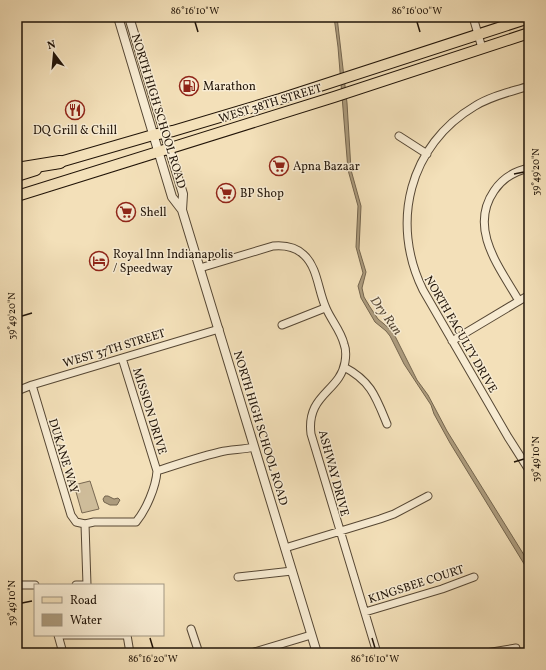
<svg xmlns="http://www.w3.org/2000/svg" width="546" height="670" font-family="Vollkorn,serif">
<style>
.green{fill:#cfbd9b;stroke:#786852}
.water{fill:#ac9b7d;stroke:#74654e}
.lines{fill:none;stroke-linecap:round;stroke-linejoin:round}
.minor-casing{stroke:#564734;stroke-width:9}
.tertiary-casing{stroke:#564734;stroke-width:10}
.primary-casing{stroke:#211408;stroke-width:12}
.motorway-casing{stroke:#211408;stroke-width:14}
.minor{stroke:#f7ebd2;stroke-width:7}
.tertiary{stroke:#f7ebd2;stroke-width:8}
.primary{stroke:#f3e0b9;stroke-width:10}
.motorway{stroke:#f3e0b9;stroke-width:12}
.ticks{fill:none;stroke:#211408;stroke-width:1.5}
.labels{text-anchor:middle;stroke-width:3;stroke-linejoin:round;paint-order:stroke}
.poi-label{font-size:12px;fill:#211408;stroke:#f7ebd2;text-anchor:start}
.street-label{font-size:12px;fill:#211408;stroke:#f7ebd2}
.water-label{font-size:13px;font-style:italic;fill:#594a37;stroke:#f7ebd2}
.neatline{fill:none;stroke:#211408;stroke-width:1.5}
.ticks-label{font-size:10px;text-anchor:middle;fill:#211408}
</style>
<rect width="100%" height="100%" fill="#f3e0b9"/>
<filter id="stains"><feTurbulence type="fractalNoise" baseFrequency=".005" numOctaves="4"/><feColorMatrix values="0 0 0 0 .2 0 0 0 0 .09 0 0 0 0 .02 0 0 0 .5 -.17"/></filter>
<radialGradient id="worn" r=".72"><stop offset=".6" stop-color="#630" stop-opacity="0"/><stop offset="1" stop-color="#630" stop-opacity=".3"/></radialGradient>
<path class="green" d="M90 481 99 509 82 513 74 485Z"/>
<path class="water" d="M334 17H337L347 103 351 170 361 206 359 249 366 272 362 288 364 297 370 307 378 319 390 329 394 334 417 380 428 395 447 431 529 563V572L450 443 434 414 431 405 404 364 390 336 386 331 375 322 361 298 358 286 363 273 356 247 358 206 348 170 338 47Z
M105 496H108L114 499 118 498 120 500 117 505H110L104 502 103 499Z"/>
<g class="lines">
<g class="minor-casing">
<path id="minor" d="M473 17 482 48
M529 86C510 92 491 96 475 106 409 145 390 223 423 290L508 437 529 470
M399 136 427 154
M200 268 273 246C284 245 295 246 304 255 318 268 318 291 326 308 331 320 341 331 344 344 346 349 346 356 345 362 340 392 306 394 311 434L377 653
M519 301C500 268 468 229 494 191 502 179 515 171 529 168
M282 325 325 308
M452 341 529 295
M122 358 157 471
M344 367C371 381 376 397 387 424
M32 385 71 515 76 522 85 524
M17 391 32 385 219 329
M285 548 380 519 394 514 428 496
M238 577 292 571
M17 585H35
M76 585H87L85 524 94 522H136C146 510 156 487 157 471 178 464 199 457 220 452 232 449 242 450 254 447
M365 612 442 589 474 577
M191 629 199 653
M63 653 58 635H127L130 653
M251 653 311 635
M486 653 516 648"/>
</g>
<g class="tertiary-casing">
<path id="tertiary" d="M118 17 172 197 182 210
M129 17 183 194 182 210 317 653"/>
</g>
<g class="primary-casing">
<path id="primary" d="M53 164 153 135 173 131 280 99 529 18
M17 176 36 170
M17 196 334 97 529 33"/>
</g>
<g class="motorway-casing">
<path id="motorway" d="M17 169 60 162"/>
</g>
<use href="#minor" class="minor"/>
<use href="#tertiary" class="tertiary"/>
<use href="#primary" class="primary"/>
<use href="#motorway" class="motorway"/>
</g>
<path class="ticks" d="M195 22 198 32M417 22 420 32M514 174 524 172M22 316 32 313M514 462 524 459M22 603 32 601M150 638 153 648M372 638 375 648"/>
<defs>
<g id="fuel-ring" transform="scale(1)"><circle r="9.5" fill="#f7ebd2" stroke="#8f2418" stroke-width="1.5"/><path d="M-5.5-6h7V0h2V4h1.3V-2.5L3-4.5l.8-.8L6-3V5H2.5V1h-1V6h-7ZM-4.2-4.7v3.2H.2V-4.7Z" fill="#8f2418"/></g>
<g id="restaurant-ring" transform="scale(1)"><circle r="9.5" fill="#f7ebd2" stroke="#8f2418" stroke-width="1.5"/><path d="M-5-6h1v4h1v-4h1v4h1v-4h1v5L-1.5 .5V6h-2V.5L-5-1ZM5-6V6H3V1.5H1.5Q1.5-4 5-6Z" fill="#8f2418"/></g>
<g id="supermarket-ring" transform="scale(1)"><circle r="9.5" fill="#f7ebd2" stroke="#8f2418" stroke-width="1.5"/><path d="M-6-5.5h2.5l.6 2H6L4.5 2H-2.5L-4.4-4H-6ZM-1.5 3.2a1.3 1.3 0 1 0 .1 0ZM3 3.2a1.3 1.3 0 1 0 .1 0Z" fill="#8f2418"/></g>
<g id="hotel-ring" transform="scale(1)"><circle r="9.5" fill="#f7ebd2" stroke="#8f2418" stroke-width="1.5"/><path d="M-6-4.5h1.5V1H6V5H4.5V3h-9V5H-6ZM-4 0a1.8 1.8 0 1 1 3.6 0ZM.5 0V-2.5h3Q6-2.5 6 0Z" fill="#8f2418"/></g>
</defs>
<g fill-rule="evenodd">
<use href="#fuel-ring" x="189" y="86"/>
<use href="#restaurant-ring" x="75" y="110"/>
<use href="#supermarket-ring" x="279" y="166"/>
<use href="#supermarket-ring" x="226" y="193"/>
<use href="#supermarket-ring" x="126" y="212"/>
<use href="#hotel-ring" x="99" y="261"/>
</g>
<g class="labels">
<g class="poi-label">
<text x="203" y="90">Marathon</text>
<text x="75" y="134" text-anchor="middle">DQ Grill &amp; Chill</text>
<text x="293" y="170">Apna Bazaar</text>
<text x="240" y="197">BP Shop</text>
<text x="140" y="216">Shell</text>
<text x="113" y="258">Royal Inn Indianapolis<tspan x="113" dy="14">/ Speedway</tspan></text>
</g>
<g class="street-label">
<text transform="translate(270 103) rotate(-17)" y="4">WEST 38TH STREET</text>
<text transform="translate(159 111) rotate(73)" y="4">NORTH HIGH SCHOOL ROAD</text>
<text transform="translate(461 334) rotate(60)" y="4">NORTH FACULTY DRIVE</text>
<text transform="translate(114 348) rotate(-17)" y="4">WEST 37TH STREET</text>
<text transform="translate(150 411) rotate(73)" y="4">MISSION DRIVE</text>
<text transform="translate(261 428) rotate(73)" y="4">NORTH HIGH SCHOOL ROAD</text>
<text transform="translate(64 456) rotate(73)" y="4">DUKANE WAY</text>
<text transform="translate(334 473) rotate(75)" y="4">ASHWAY DRIVE</text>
<text transform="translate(416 584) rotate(-18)" y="4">KINGSBEE COURT</text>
</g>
<g class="water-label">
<text transform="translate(387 315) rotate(54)" y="5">Dry Run</text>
</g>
</g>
<rect width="546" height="670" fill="none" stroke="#f3e0b9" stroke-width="44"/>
<rect x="34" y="584" width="130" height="52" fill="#f7ebd2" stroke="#a19581"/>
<rect x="42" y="597" width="20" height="6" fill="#f3e0b9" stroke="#a19581"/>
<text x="70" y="604" font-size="12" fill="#211408">Road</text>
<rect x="42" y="614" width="20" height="12" fill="#ac9b7d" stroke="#a19581"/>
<text x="70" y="624" font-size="12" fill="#211408">Water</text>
<g transform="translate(54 54) rotate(344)" stroke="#f7ebd2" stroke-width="3" paint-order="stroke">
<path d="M0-3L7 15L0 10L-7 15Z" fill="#211408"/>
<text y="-6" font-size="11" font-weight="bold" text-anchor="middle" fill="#211408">N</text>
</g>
<rect x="22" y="22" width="502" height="626" class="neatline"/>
<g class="ticks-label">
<text x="195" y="14">86°16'10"W</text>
<text x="417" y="14">86°16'00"W</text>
<text transform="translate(535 172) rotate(-90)" y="4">39°49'20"N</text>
<text transform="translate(11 316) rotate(-90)" y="4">39°49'20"N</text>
<text transform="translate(535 459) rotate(-90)" y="4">39°49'10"N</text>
<text transform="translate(11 603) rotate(-90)" y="4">39°49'10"N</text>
<text x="153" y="662">86°16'20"W</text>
<text x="375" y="662">86°16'10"W</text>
</g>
<rect width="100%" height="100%" filter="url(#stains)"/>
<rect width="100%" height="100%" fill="url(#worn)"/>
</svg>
